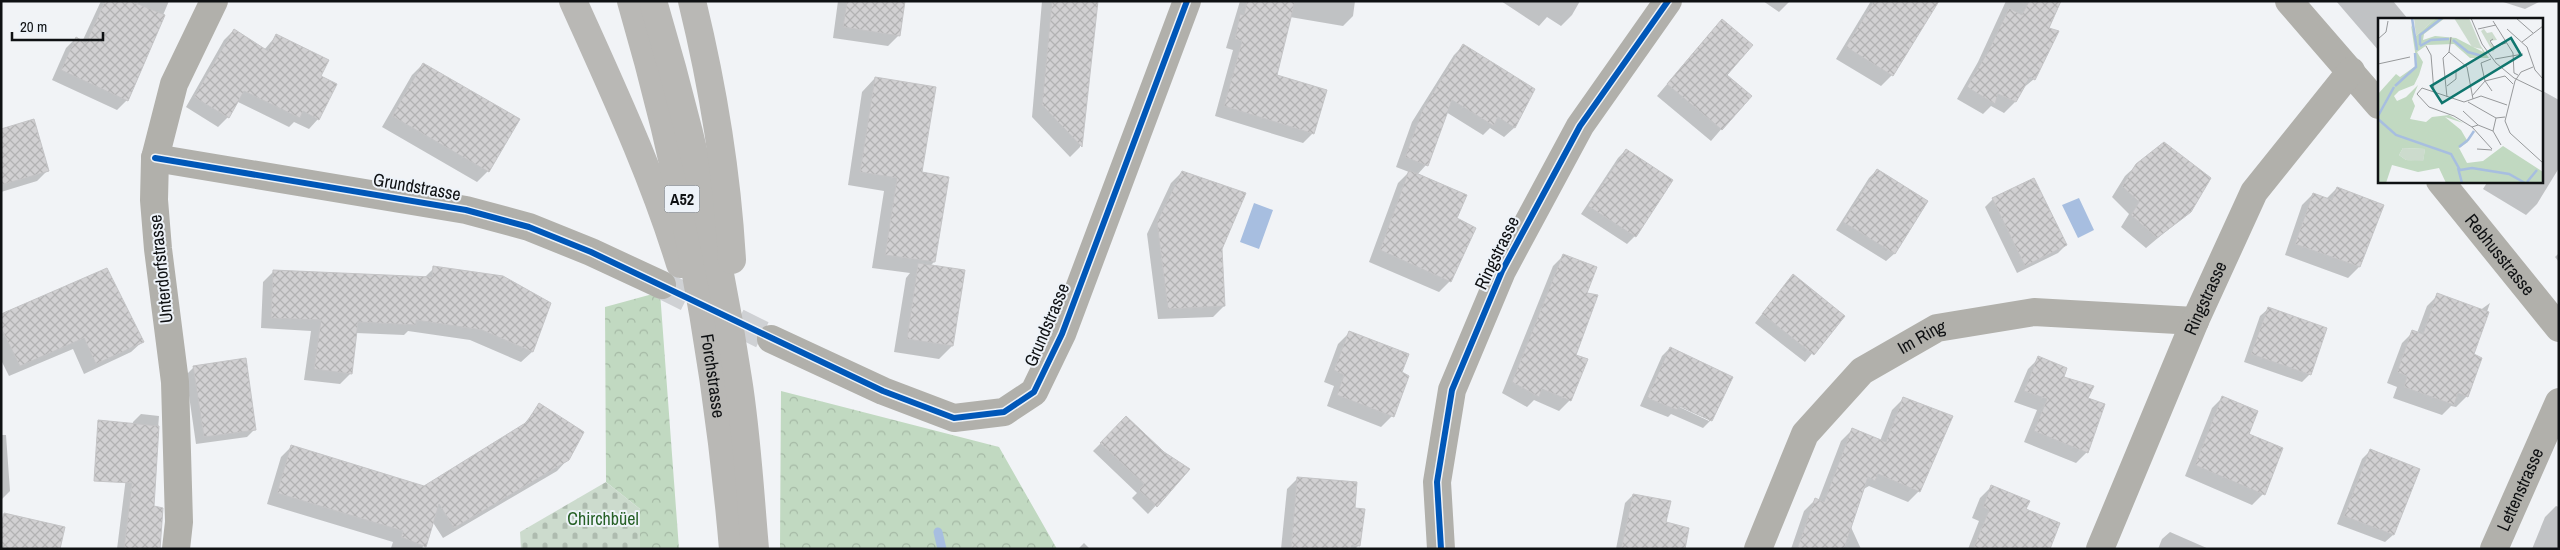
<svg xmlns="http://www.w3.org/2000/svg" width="2560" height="550" font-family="'Archivo Narrow',sans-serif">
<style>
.forest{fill:url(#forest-crowns)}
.cemetery{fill:url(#cemetery-stones)}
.water{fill:#a7bee0}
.shadow{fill:#0003;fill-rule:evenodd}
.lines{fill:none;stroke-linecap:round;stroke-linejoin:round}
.stream{stroke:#a7bee0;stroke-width:9}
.building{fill:url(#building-cross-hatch);stroke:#c4c4c6}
.minor-tunnel{stroke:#cfd1d4;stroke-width:28;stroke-dasharray:28 14;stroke-linecap:butt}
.minor{stroke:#b1b0ab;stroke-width:28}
.highway{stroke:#b9b8b5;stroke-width:28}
.cycleway-casing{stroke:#eef3f9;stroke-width:9}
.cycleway{stroke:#0057b8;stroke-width:6}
.labels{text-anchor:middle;stroke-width:4;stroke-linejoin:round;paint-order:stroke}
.shield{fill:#eef3f9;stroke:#525558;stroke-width:1}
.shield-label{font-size:16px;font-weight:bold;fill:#0f1113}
.street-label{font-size:18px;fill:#0f1113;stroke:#eef3f9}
.park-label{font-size:18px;fill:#266026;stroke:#eef3f9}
.inset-river{fill:none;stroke:#a7bee0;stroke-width:2.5}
.inset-road{fill:none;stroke:#97999b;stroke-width:1}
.view{fill:#0f766e;fill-opacity:0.15;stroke:#0f766e;stroke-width:2.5}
.inset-edge{fill:none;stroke:#0f1113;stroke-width:2.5}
</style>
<defs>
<pattern id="forest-crowns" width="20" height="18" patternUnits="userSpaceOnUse" patternTransform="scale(1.25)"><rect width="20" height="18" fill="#c1d9c1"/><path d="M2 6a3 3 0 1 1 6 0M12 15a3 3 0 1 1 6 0" fill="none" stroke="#a5b9a5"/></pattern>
<pattern id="cemetery-stones" width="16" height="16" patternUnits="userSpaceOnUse" patternTransform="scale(1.25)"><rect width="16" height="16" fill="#ccdbcd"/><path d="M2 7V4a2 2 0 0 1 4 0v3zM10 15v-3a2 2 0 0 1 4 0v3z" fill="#aebbaf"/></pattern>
<pattern id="building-cross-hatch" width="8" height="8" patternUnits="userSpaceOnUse" patternTransform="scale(1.25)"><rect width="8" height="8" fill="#d1d0d2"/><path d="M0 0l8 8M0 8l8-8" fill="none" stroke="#b2b2b3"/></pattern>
</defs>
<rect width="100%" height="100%" fill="#f1f3f6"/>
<path class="forest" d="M660 292 679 549H640V509L606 482 605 307Z
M781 391 999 447 1057 549H780Z"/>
<path class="cemetery" d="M606 482 640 509V549H521L520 532Z"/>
<path class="water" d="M2079 198 2094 230 2078 238 2062 205Z
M1254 203 1273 210 1259 249 1240 242Z"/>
<path class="shadow" d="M101 1H169L127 100 117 110 52 80 66 48 76 38 82 42Z
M838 1H904L899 35 888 46 833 38Z
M1042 1H1096L1080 147 1070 157 1032 117Z
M1240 1H1355L1353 16 1343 26 1290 17 1275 76 1313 133 1303 143 1215 116 1233 50 1226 48Z
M1501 1H1580L1572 15 1561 26 1547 17 1539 26Z
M1763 1H1790L1779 12Z
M1871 1H1937L1892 75 1881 86 1836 59Z
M2006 1H2053L2034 79 2022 89 2015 102 2004 113 1991 106 1983 114 1957 99 1978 62Z
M2336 1H2393L2408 19H2379V51Z
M2500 1H2541L2525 9Z
M234 30 264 50 276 36 320 77 318 119 309 129 294 122 289 127 236 101 228 117 218 127 186 107 224 40Z
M1711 32 1726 76 1750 96 1711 141 1657 96Z
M1463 46 1534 89 1514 128 1504 137 1490 128 1483 135 1446 112 1426 165 1417 175 1455 218 1450 281 1439 292 1369 262 1398 183 1409 172 1396 167 1412 122 1454 55Z
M423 64 518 120 488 171 477 182 382 127 412 75Z
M875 78 921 173 934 262 930 266 952 346 939 359 894 352 906 278 910 273 872 268 884 191 848 185 862 92Z
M2541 90 2559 100V168L2537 204 2526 215 2483 189 2488 181H2541Z
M1 130 48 170 37 181 1 192Z
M1626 150 1635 236 1627 244 1581 214 1618 158Z
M2137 165 2190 211 2146 248 2121 227 2129 214 2112 197 2125 176Z
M1877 170 1927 201 1894 254 1886 261 1836 230 1869 178Z
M1182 172 1221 249 1224 306 1213 317 1158 319 1147 234 1171 183Z
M2337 188 2359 267 2348 278 2285 255 2302 205 2313 194 2326 199Z
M1993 199 2066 245 2058 253 2017 273 1985 207Z
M2559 253V262L2555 257Z
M1564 255 1586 294 1574 355 1570 400 1559 411 1534 400 1527 407 1502 393 1553 266Z
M434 268 550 303 532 352 521 362 470 340 408 331 404 335 356 333 351 373 340 384 304 380 311 331 261 328 263 282 274 271 424 278Z
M1793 275 1843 316 1805 362 1755 323Z
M2438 295 2468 319 2490 303 2472 355 2467 396 2456 407 2451 406 2442 415 2393 398 2397 387 2387 383 2402 343 2413 332 2417 333 2427 306Z
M2268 309 2310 374 2302 382 2244 362 2260 316Z
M1 315 142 342 131 352 84 374 73 349 9 376 1 360Z
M1349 333 1407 376 1392 416 1381 427 1327 406 1334 386 1324 382 1338 344Z
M1670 348 1711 420 1703 428 1671 414 1668 417 1640 406 1662 356ZM1674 402 1709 419V421L1673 404Z
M2039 358 2086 399 2087 452 2076 463 2024 442 2037 410 2014 402 2028 369Z
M194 367 255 429 247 437 196 444 186 375Z
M2223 397 2248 435 2263 494 2252 505 2185 476 2212 408Z
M1903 399 1919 491 1908 502 1869 486 1862 490 1850 525 1861 549H1791L1804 511 1815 500 1818 501 1841 441 1852 430 1880 441 1892 410Z
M539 405 568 459 557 471 443 538 432 521 422 549H393L391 548 393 542 267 504 281 457 291 447 424 487 521 428Z
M141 414 159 416 152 508 157 549H117L133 422Z
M1126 418 1164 453 1189 470 1148 514 1132 498 1137 493 1093 451Z
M1 435H6L10 491 1 500Z
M2370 451 2393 535 2385 542 2337 524 2362 459Z
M1298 478 1353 509 1359 545 1355 549H1281L1287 489Z
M1991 487 2024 510 2048 549H1968L1979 521 1972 518 1980 498Z
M1633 495 1665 522 1673 549H1616L1625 503Z
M2556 506 2559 507V549H2532L2545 517Z
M2170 532 2209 549H2158L2162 539Z
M1084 543 1090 549H1078Z"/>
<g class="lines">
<path class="stream" d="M938 532 942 549"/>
</g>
<path class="building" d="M105 1H131L165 15 128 101 61 70 76 37 86 43Z
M847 1H905L900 36 843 27Z
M1052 1H1098L1082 147 1042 105Z
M1247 1H1295L1277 75 1327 90 1314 134 1224 106 1242 41 1235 39 1240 14 1244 15Z
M1874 1H1939L1893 76 1846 47Z
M2029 1H2061L2049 28 2059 31 2035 80 2030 77 2016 102 1998 94 1995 104 1967 87 1989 50 2009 8 2022 15Z
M1722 19 1753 45 1727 75 1752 96 1722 130 1667 84Z
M234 29 268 51 276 34 329 60 321 76 337 84 319 120 303 111 300 118 244 91 229 118 194 97Z
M1463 44 1535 89 1515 128 1498 117 1494 126 1452 100 1428 166 1405 157 1422 111Z
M423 63 520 119 489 172 392 116Z
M875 77 936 87 922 172 949 177 935 262 885 255 897 178 860 172Z
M34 119 49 171 1 185V129Z
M2164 142 2211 178 2191 212 2157 238 2131 215 2139 202 2122 186 2136 164Z
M1626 149 1673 180 1636 237 1588 206Z
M1877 169 1928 201 1895 254 1843 222Z
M1409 170 1467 195 1457 218 1476 228 1451 282 1380 250Z
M1182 171 1246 193 1222 249 1225 306 1168 309 1157 222Z
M2034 178 2067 245 2025 266 1992 198Z
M2337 187 2384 205 2360 267 2295 244 2313 193 2332 200Z
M1563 254 1597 267 1587 293 1598 295 1576 355 1588 359 1571 401 1542 389 1539 397 1512 382Z
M918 263 965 270 953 346 907 339Z
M433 266 503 276 551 303 533 352 482 330 416 320V325L358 322 352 374 314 369 321 320 271 318 273 270 432 277Z
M107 268 144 342 96 364 84 338 20 366 1 328V314Z
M1793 274 1845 316 1814 355 1762 314Z
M2437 293 2489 312 2474 354 2482 358 2468 397 2458 393 2454 405 2404 387 2407 376 2397 372 2412 330 2423 334Z
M2268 307 2327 328 2311 375 2251 354Z
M1349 331 1409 354 1402 372 1409 376 1394 417 1337 395 1344 375 1334 370Z
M1670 347 1733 377 1712 421 1679 406 1677 410 1647 398Z
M2038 356 2067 368 2064 377 2094 386 2088 398 2105 404 2088 453 2034 431 2047 399 2024 391Z
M246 358 256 430 204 437 193 366Z
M2222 396 2258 411 2249 434 2283 448 2265 495 2195 465Z
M1903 397 1953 416 1920 492 1878 474 1875 481 1868 477 1844 549H1797L1815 498 1824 502 1852 428 1886 442Z
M539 403 584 432 569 460 454 528 439 504 426 547 401 537 403 531 277 493 291 445 424 486 527 422Z
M1126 416 1164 452 1190 469 1157 507 1139 490 1144 484 1100 443Z
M98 420 159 426 154 506 163 508 160 549H124L132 483 94 481Z
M2370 449 2420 469 2394 535 2344 516Z
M1297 477 1357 482 1355 508 1365 509 1360 546 1352 545 1351 549H1291Z
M1991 485 2030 501 2026 509 2060 523 2050 549H1973L1989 510 1983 507Z
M1633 494 1671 501 1666 522 1689 528 1685 549H1621Z
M4 513 65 527 60 549H1V525Z"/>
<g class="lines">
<path class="minor-tunnel" d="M662 285 771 339"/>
<g class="minor">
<path d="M2289 1 2379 105"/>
<path d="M155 158 466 210 529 227 591 252 662 285"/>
<path id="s1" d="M2440 181 2559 328"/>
<path d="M771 339 883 391 954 418 1004 412 1034 392 1062 334 1187 1"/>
<path d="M176 549 179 522 175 382 158 249 154 200 155 158 174 84 214 1"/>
<path d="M1441 549 1437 482 1452 390 1502 271 1580 126 1668 1"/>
<path id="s2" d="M1758 549 1805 434 1862 371 1937 328 2034 312 2195 321"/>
<path id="s3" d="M2100 549 2195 321 2254 192 2351 71"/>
<path id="s4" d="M2494 549 2559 402"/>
</g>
<g class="highway">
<path d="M573 1C612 88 652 173 680 264"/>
<path id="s5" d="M631 1C684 182 717 361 733 549"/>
<path d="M653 1C690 125 719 251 738 379 747 435 750 492 755 549"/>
<path d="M692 1C713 87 727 172 732 260"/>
</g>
<g class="cycleway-casing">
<path id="cycleway" d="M155 158 466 210 529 227 591 252 883 391 954 418 1004 412 1034 392 1062 334 1187 1
M1441 549 1437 482 1452 390 1502 271 1580 126 1668 1"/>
</g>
<use href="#cycleway" class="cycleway"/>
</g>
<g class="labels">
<rect class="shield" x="664.5" y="185.5" width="35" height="27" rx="4"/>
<g class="shield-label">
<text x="682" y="205">A52</text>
</g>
<g class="street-label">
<text transform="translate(417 187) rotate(10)" y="6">Grundstrasse</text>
<text transform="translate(1497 253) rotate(-64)" y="6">Ringstrasse</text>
<text dy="6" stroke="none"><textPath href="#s1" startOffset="95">Rebhusstrasse</textPath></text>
<text transform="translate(161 269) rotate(-96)" y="6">Unterdorfstrasse</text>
<text dy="6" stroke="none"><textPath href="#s3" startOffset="272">Ringstrasse</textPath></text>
<text transform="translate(1047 325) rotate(-67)" y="6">Grundstrasse</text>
<text dy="6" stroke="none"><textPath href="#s2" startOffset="278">Im Ring</textPath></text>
<text dy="6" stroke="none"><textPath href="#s5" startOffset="384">Forchstrasse</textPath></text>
<text dy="6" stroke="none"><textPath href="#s4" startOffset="65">Lettenstrasse</textPath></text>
</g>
<g class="park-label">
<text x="603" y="525">Chirchbüel</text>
</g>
</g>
<g transform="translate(2378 18)">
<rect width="165" height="165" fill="#f1f3f6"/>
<path d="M36 0H58L38 18ZM25 130 47 131 45 144 28 142 21 137Z" fill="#ccdbcd"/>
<path d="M58 0H67L46 16 45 22 57 18 78 20 105 34 102 27 111 40H92L76 26 49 27 39 34 45 44 41 57 36 67 21 73 16 78 19 83 28 79 40 67 34 81 37 88 32 101 48 104 54 99 71 97 85 105 67 99 83 112 90 124 81 130 89 145 105 143 125 128 165 154V165H68L61 150 40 154 14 147 8 165H0V76L18 56 22 59 39 47 33 7 38 18ZM25 130 47 131 45 143 28 142 21 137Z" fill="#c1d9c1" fill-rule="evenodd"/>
<path d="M106 11 109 15 114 14 119 22 111 23 117 31 115 34 103 13Z" fill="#ccdbcd"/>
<path d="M76 0H91L104 31 94 29Z" fill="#ccdbcd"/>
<path class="inset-river" d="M34 0 39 32M75 22 90 34 104 38M42 27V17L64 0M42 28 53 22 71 21M17 68 38 49 37 35M0 98 16 69M0 101 18 117 73 136 82 152 94 150 131 156 147 165M81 129 90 122 96 113M80 150 84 165M149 164 159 152"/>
<path class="inset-road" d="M93 0 104 26 118 45 136 60 165 74M138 0 155 15M115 3 135 35 136 55 140 57M100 11 118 7M129 11 149 29 157 52 165 61M0 21 8 14 10 3M115 21 112 23 116 29 128 25M144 24 165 8M48 28 53 37 56 74M71 34 73 19M113 41 103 45 107 63 114 73M117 41 145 36M0 46 32 39M155 49 143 54 137 63 127 103 132 115 165 145M69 68 78 61V52M94 78 107 63 127 58 135 66M69 79 65 40 71 34 89 49 95 81M90 84 118 100M85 93 100 107M127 99 118 100 115 113 100 107 94 109 76 98 51 89 39 76 44 70 86 84 103 78 129 87M94 109 114 131M115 113 123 127M99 131 114 132"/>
<path class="view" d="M133 20 143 37 64 85 53 68Z"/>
<rect width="165" height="165" class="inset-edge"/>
</g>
<rect width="2560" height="550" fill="none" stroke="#0f1113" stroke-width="5"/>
<path d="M12 32v8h91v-8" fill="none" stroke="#0f1113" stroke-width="2.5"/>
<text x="20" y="32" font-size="15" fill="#0f1113" stroke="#eef3f9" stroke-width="4" paint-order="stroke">20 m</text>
</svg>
